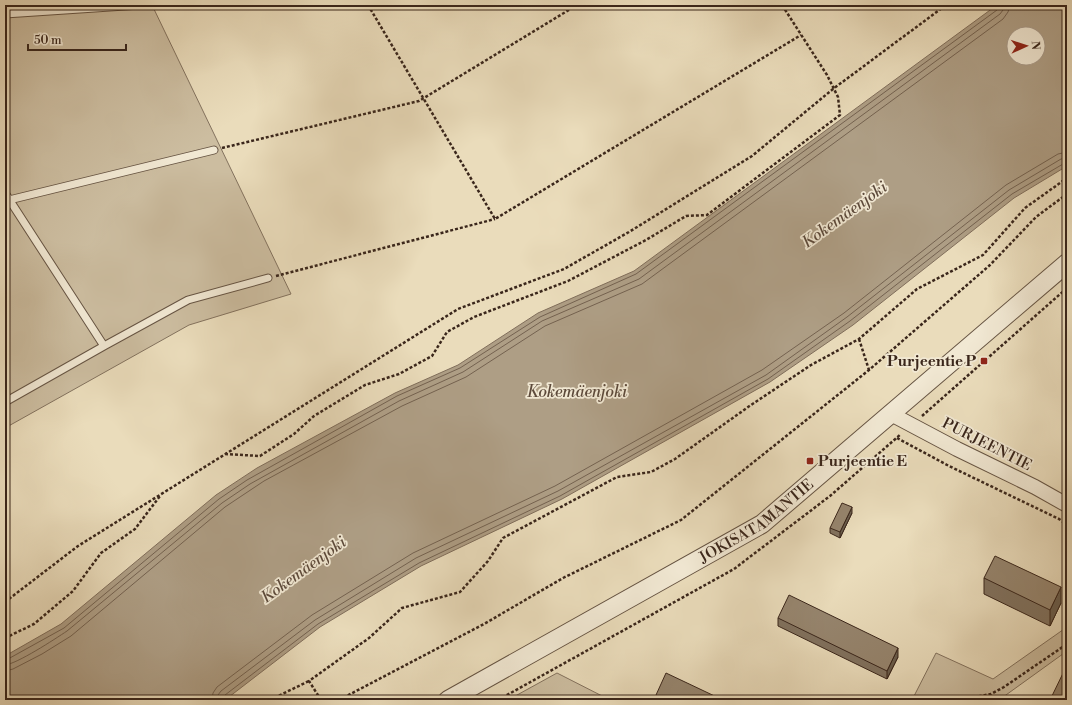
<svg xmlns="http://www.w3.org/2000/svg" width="1072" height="705" font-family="'Libre Bodoni',serif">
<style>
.green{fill:#ccbda0;stroke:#83725e}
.water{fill:#ae9e85;stroke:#806e5b;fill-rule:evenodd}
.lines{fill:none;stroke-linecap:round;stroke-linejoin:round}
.shore{stroke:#746250;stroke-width:1}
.service-casing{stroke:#665443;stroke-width:9}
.minor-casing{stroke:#665443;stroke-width:16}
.tertiary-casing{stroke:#665443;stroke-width:20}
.path{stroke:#3a261b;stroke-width:2.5;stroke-dasharray:3 2;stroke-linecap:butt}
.service{stroke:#f1e8d3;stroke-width:7}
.minor{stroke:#f1e8d3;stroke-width:14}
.tertiary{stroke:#f1e8d3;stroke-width:18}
.wall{fill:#81725f;stroke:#3a261b}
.shaded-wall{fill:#695d4d;stroke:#3a261b}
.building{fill:#96856e;stroke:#3a261b}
.poi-dot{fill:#8f2418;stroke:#f1e8d3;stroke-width:1.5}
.labels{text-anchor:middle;stroke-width:3.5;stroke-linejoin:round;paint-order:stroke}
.poi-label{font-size:15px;font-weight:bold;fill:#3a261b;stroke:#f1e8d3;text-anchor:end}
.street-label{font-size:15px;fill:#3a261b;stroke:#f1e8d3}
.water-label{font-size:16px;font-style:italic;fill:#5d4a3b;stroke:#f1e8d3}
</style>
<rect width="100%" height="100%" fill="#eadcbb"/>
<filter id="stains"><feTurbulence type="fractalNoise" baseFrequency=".005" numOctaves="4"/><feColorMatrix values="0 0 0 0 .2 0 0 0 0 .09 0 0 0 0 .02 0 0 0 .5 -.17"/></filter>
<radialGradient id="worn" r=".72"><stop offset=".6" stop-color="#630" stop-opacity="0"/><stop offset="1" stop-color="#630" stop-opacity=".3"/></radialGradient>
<path class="green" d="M5 5H152L291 294 189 325 5 428Z
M1067 627V651L999 700H912L936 653 993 679Z
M557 673 610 700H508Z"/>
<path class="water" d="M997 5H1067V166L1014 198 853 325 770 382 562 499 421 566 320 627 225 700H5V656L61 624 216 495 257 468 395 393 458 365 538 313 634 271ZM1014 34H1038V58H1014Z"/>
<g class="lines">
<path class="shore" d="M5 660 8 659 64 628 219 499 247 480 397 396 460 368 540 317 636 274 997 10 999 5
M5 665C17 664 55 639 67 631L222 503 250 484 399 401 463 372 542 321 639 279 1000 14 1003 10 1004 5
M5 671 13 669 42 654 71 636 225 507 264 481 402 406 466 377 545 326 642 284 1003 19 1008 12 1010 5
M212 700 213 693 217 687 312 615 413 553 555 486 762 370 844 313 1006 185 1058 154 1067 152
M218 700V695L221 691 315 620 416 558 558 491 766 375 847 317 1009 190 1061 159 1067 158
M223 700 225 695 318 624 419 563 560 496 768 379 850 321 1012 194 1063 164 1067 163"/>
<g class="service-casing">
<path id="service" d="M5 14 140 5
M5 193 104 346 5 402
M5 202 9 200 214 150
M104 346 188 300 268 278"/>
</g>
<g class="minor-casing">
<path id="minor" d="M891 414 957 449 1035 487 1067 505"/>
</g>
<g class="tertiary-casing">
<g id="tertiary">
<path id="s1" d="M448 700 762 524 1067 263"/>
</g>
</g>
<path class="path" d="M368 5 495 219 801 35
M222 148 419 101 577 5
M276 276 495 219
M859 339 869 370
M922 416 1067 288
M897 438 949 466 1059 519 1067 525
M225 454 260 456 294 434 314 416 365 385 399 374 432 356 447 332 474 317 568 281 646 240 686 216 707 215 840 115 838 97 827 75 782 5
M5 602 78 546 458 309 564 269 629 232 752 156 833 89 946 5
M5 638 34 624 73 591 101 553 135 529 160 496
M270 700 309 681
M321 700 309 681 369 638 402 608 460 592 488 561 503 538 617 477 651 472 675 459 751 405 811 365 859 339 917 289 983 255 1025 208 1067 178
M339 700 484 624 563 578 681 520 869 370 990 265 1036 217 1067 194
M498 700 734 569 830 496 901 434
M959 700 991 694 1004 687 1067 644"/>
<use href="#service" class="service"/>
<use href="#minor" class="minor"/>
<use href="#tertiary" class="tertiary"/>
</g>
<path class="wall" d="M852 513 840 538 830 533V528Z
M984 578 1061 603 1050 626 984 594Z
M778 618 898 657 887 679 778 626Z
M656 695 723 700H656Z"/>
<path class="shaded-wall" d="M852 507V513L840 538V532Z
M1061 587V603L1050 626V610Z
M898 648V657L887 679V671Z"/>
<path class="building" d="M842 503 852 507 840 532 830 528Z
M995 556 1061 587 1050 610 984 578Z
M789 595 898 648 887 671 778 618Z
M1067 665V700H1050Z
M666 673 723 700H666L656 695Z"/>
<g class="poi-dot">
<rect x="980" y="357" width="8" height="8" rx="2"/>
<rect x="806" y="457" width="8" height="8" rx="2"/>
</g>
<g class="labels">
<g class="poi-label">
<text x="976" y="366">Purjeentie P</text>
<text x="818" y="466" text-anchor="start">Purjeentie E</text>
</g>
<g class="street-label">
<text transform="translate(987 444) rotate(27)" y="5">PURJEENTIE</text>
<text dy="5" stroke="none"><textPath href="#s1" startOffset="357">JOKISATAMANTIE</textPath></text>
</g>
<g class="water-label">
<text transform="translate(844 214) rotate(-36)" y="6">Kokemäenjoki</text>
<text x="577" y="397">Kokemäenjoki</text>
<text transform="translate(303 569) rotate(-36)" y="6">Kokemäenjoki</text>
</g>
</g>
<rect width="1072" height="705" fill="none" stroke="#eadcbb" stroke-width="20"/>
<rect x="6" y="6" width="1060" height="693" fill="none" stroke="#3a261b" stroke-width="2"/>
<rect x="10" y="10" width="1052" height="685" fill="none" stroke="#3a261b"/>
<g transform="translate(1026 46) rotate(87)"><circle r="19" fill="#f1e8d3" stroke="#a89a89"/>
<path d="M0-3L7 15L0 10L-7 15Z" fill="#8f2418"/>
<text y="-6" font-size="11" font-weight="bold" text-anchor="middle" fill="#3a261b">N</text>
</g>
<path d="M28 44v6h98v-6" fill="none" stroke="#3a261b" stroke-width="2"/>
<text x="34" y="44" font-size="12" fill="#3a261b" stroke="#f1e8d3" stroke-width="3" paint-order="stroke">50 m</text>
<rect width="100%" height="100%" filter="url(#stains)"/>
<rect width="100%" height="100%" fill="url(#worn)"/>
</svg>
